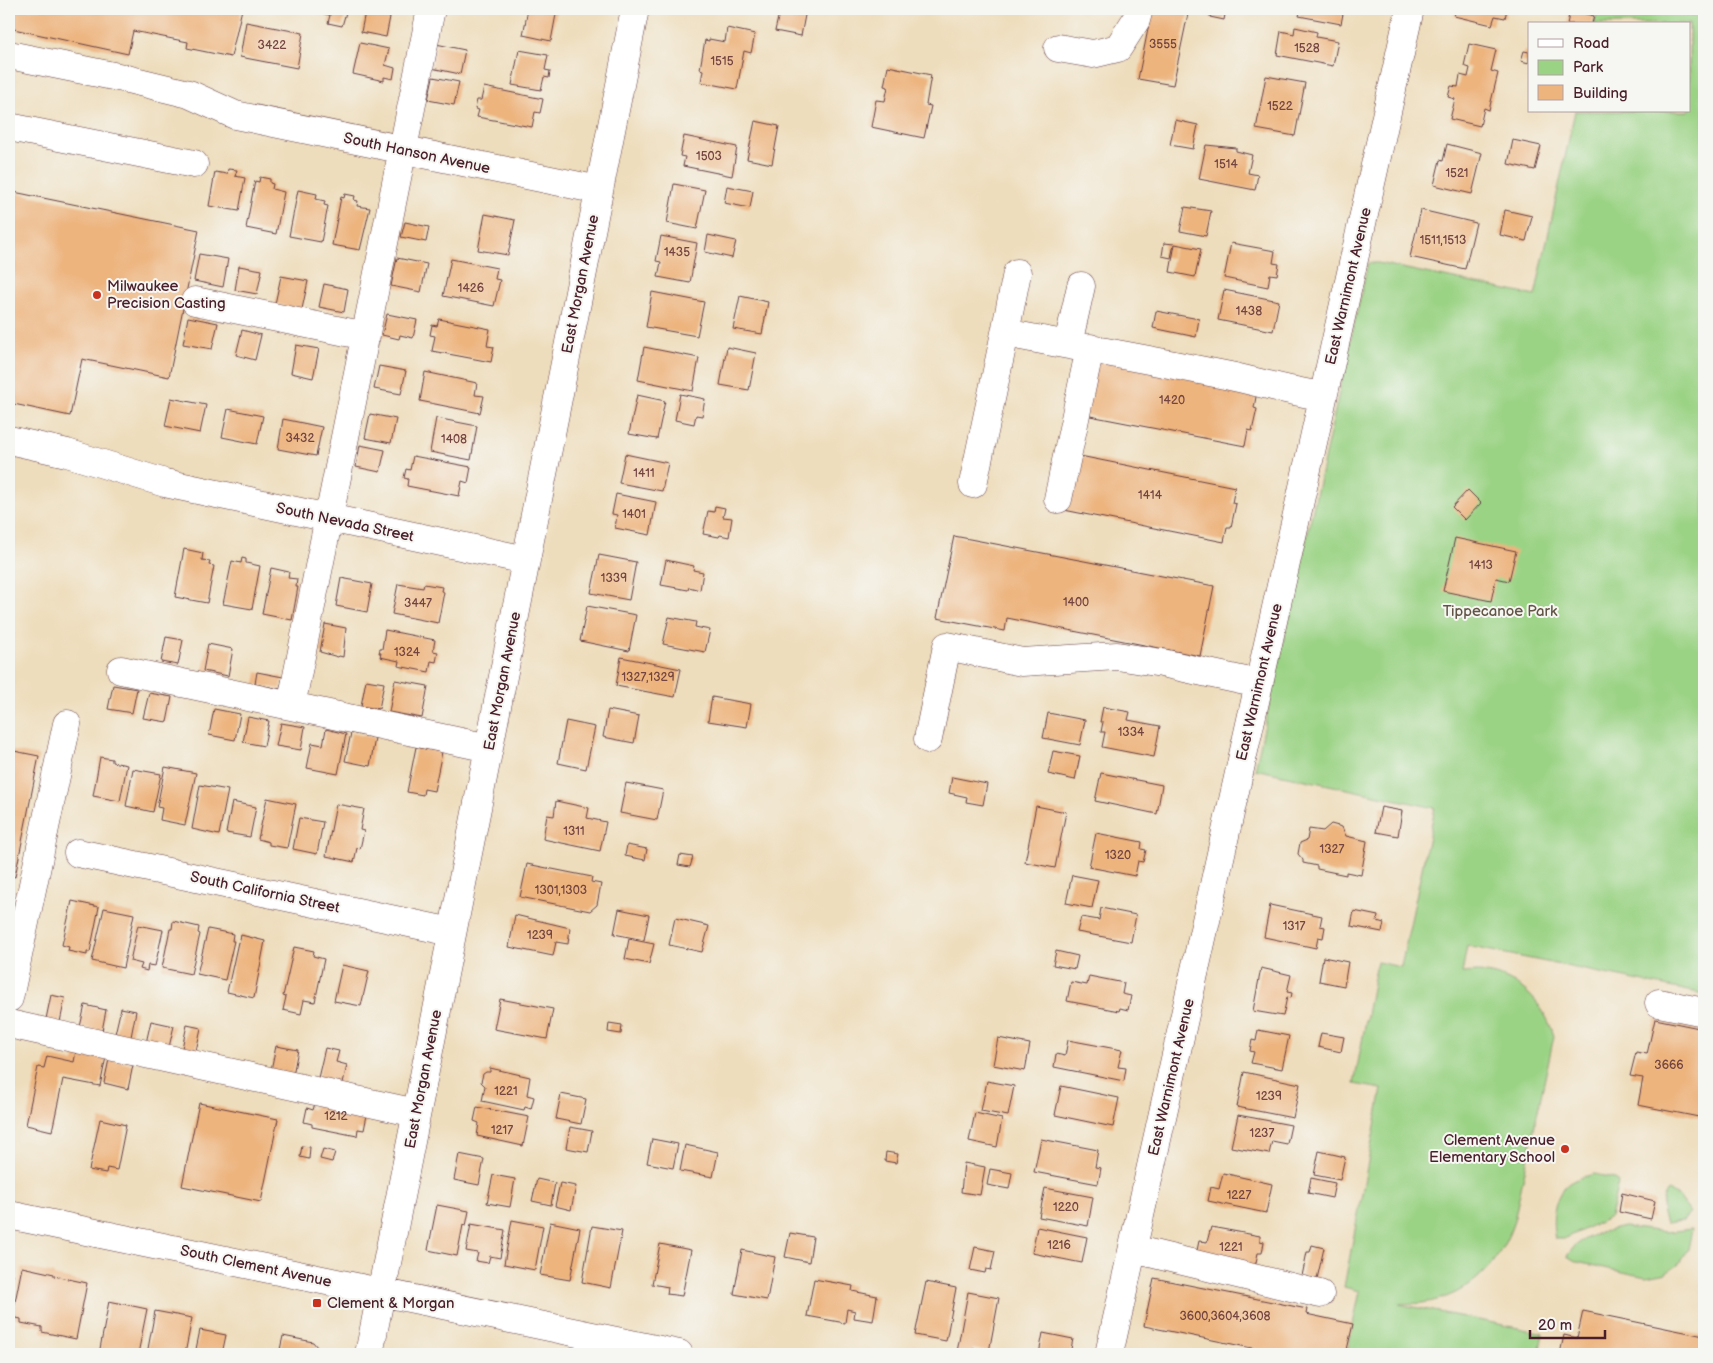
<svg xmlns="http://www.w3.org/2000/svg" width="1713" height="1363" font-family="'Balsamiq Sans',sans-serif">
<style>
.green{fill:#9bd385;stroke:#727958}
.building{fill:#edb47e}
.lines{fill:none;stroke-linecap:round;stroke-linejoin:round}
.minor-casing{stroke:#633c41;stroke-width:29}
.minor{stroke:#fff;stroke-width:28}
.poi-dot{fill:#c8321e;stroke:#f6f6f2;stroke-width:2}
.labels{text-anchor:middle;stroke-width:4;stroke-linejoin:round;paint-order:stroke}
.number-label{font-size:12px;fill:#734440}
.street-label{font-size:15px;fill:#4a1f2b;stroke:#f6f6f2}
.poi-label{font-size:15px;fill:#4a1f2b;stroke:#f6f6f2;text-anchor:start}
.park-label{font-size:15px;fill:#625546;stroke:#f6f6f2}
</style>
<rect width="100%" height="100%" fill="#f6f6f2"/>
<filter id="ink" filterUnits="userSpaceOnUse"><feTurbulence type="fractalNoise" baseFrequency=".02" numOctaves="2"/><feDisplacementMap in="SourceGraphic" scale="10" xChannelSelector="R" yChannelSelector="G"/><feConvolveMatrix kernelMatrix="1 2 1 2 8 2 1 2 1" color-interpolation-filters="sRGB"/></filter>
<filter id="wash" filterUnits="userSpaceOnUse"><feTurbulence type="fractalNoise" baseFrequency=".0096" numOctaves="4" result="noise"/><feDisplacementMap in="SourceGraphic" scale="20" xChannelSelector="R" yChannelSelector="G"/><feGaussianBlur stdDeviation="1.12" result="paint"/><feColorMatrix in="noise" values="0 0 0 0 0 0 0 0 0 0 0 0 0 0 0 0 0 1.4 0 .05"/><feComposite in="paint" operator="in"/></filter>
<g filter="url(#wash)">
<rect width="100%" height="100%" fill="#eeddbc"/>
<path class="green" d="M1598 9H1662L1704 18V994L1467 946 1462 973C1469 973 1478 971 1485 973 1521 978 1544 1004 1554 1036L1514 1221C1500 1264 1468 1297 1422 1303 1414 1304 1406 1303 1399 1304L1543 1333 1539 1354H1347L1360 1291 1344 1287 1382 1089 1354 1084 1377 962 1401 967 1435 808 1255 769 1368 263H1378L1535 296 1575 111H1689V24H1594Z
M1594 1174 1614 1178 1618 1183 1610 1217 1564 1239H1555C1551 1220 1553 1189 1575 1180 1581 1177 1588 1176 1594 1174Z
M1668 1190 1681 1199 1690 1213 1683 1221 1666 1223C1661 1212 1660 1200 1668 1190Z
M1624 1227 1666 1232 1692 1229 1688 1249 1678 1265 1666 1273 1646 1277 1577 1262 1567 1256C1581 1235 1600 1233 1624 1227Z"/>
<g id="blocks">
<path class="building" d="M9 9H242L231 57 187 48 188 42 133 31 128 54 9 28Z
M316 9H347L342 26 328 23 330 15 315 12Z
M528 9H557L551 41 523 35Z
M780 9 806 10 801 36 775 31Z
M1152 9H1189L1173 85 1138 79Z
M1212 9H1226L1224 20 1210 17Z
M1249 9H1262L1261 14 1248 11Z
M1301 9H1344L1341 24 1299 16Z
M1456 9H1507L1505 18 1495 16 1492 25 1454 16Z
M1570 10 1594 16 1592 24H1567Z
M365 12 390 17 386 37 361 32Z
M246 22 303 33 297 68 240 57Z
M1295 27 1317 32 1316 37 1338 41 1333 66 1277 55 1281 31 1294 34Z
M727 28 755 34 751 53 744 51 737 89 701 82 703 70 700 69 705 40 709 41V39L725 42Z
M360 43 389 49 385 65 395 68 393 79 384 77V81L353 74Z
M436 44 465 50 460 74 431 68Z
M1469 44 1496 50 1491 71 1498 73 1489 110 1484 108 1480 126 1450 119 1455 99 1448 97 1451 86 1458 87 1460 75 1468 77 1470 68 1464 66Z
M519 50 548 55 545 70 550 71 549 78 544 77 541 90 512 85Z
M1524 51 1529 52V63L1521 61Z
M888 66 931 75 926 105 931 106 924 138 871 127 876 100 885 101 888 87 884 86Z
M1266 76 1305 83 1295 136 1256 129Z
M433 77 459 82 454 105 428 100Z
M484 87 543 99 540 113 535 112 532 127 477 117 479 110 475 109 477 100H481Z
M1175 120 1198 125 1193 149 1170 145Z
M755 121 779 126 772 164 747 159Z
M684 136 737 147 732 176 683 166 685 157 680 156Z
M1513 140 1541 146 1535 170 1508 164Z
M1447 144 1482 153 1472 194 1434 185 1440 160 1443 161Z
M1206 145 1236 148V151L1252 155 1248 173 1258 175 1255 190 1199 179Z
M228 169 237 170 235 176 245 178 239 211 209 206 215 172 227 174Z
M260 177 270 179V183L273 184 272 189 284 192 276 234 246 228 255 181 259 182Z
M674 184 705 190 697 229 667 223Z
M727 186 753 191 750 208 724 203Z
M298 190 317 194 316 199 325 201 324 205 328 206 321 242 289 236Z
M9 191 199 230 169 377 82 359 70 416 9 403Z
M345 194 355 196 354 200 358 201 357 206 370 208 360 250 332 245 341 197 344 198Z
M1185 207 1211 211 1206 236 1180 231Z
M1421 210 1476 223 1465 269 1410 257Z
M1505 210 1532 216 1526 241 1500 235Z
M485 214 515 220 508 255 478 250Z
M405 222 429 227 426 242 401 237Z
M708 235 736 241 732 258 705 252Z
M661 236 697 243 690 283 658 277 661 262 656 261Z
M1164 243 1174 244 1171 258 1162 256Z
M1231 243 1275 251 1273 263 1279 264 1277 275 1270 274 1268 287 1224 278Z
M1175 244 1201 249 1195 277 1170 272Z
M199 254 228 259 223 287 194 281Z
M397 258 427 264 421 292 391 286Z
M451 259 497 268 495 279 500 280 494 306 443 296Z
M239 266 262 270 257 294 235 290Z
M281 276 308 281 302 309 275 304Z
M324 284 348 289 344 312 319 307Z
M1224 290 1279 301 1273 331 1218 320Z
M652 292 704 302 697 336 646 327Z
M740 296 768 302 762 334 733 329Z
M1156 311 1199 319 1196 337 1153 328Z
M387 314 417 320 413 338 400 335 399 339 382 335Z
M188 317 218 323 212 349 183 344Z
M439 319 490 329 487 346 494 347 491 362 432 351 435 336 430 335 432 325 437 326Z
M242 330 261 335 255 360 236 355Z
M296 345 319 349 313 378 291 373Z
M644 347 699 358 693 391 638 380Z
M727 347 756 353 749 390 720 385Z
M1096 360 1257 391 1254 408 1257 409 1252 431 1248 430 1245 446 1085 415Z
M379 366 406 371 401 394 374 389Z
M425 372 477 383 475 395 484 396 480 413 420 401Z
M680 394 705 399 702 416 696 415 694 424 675 420Z
M637 395 665 401 657 439 629 434Z
M171 398 206 405 200 433 165 426Z
M228 409 263 416 257 444 222 437Z
M370 414 396 419 391 443 365 438Z
M436 418 477 426 471 460 430 452Z
M283 419 322 427 316 456 278 449Z
M360 445 385 450 380 472 356 467Z
M625 454 668 463 662 491 619 483Z
M1075 455 1235 487 1232 503 1236 504 1231 527H1227L1224 542 1064 510Z
M413 456 471 467 468 483 462 481 459 496 407 486 408 479 404 478 406 469 410 470Z
M1468 490 1481 503 1465 520 1452 507Z
M616 494 656 502 650 535 615 528 617 515 612 514Z
M715 506 725 508 723 517 732 518 729 537 720 535 719 537 703 534 708 511 714 512Z
M954 536 1214 586 1200 656 1007 618 1005 631 937 618Z
M1455 538 1516 551 1509 581 1496 578 1491 601 1443 591Z
M184 549 203 553 202 560 210 561 209 565 214 566 207 603 175 597Z
M599 555 636 562 629 600 591 593Z
M242 558 246 559V563L260 566 252 609 223 604 232 561 241 563Z
M666 560 694 566 693 570 703 572 700 590 689 587 688 590 661 585Z
M271 568 289 572 288 578 297 579 296 587H298L292 620 262 614Z
M341 578 372 584 367 612 336 606Z
M398 584 423 588 424 584 442 587 441 591 444 592 438 623 392 614Z
M587 606 636 615 629 651 580 641Z
M669 617 696 622 695 627 710 630 705 652 663 644Z
M325 624 346 628 343 657 339 656 338 657 320 652Z
M385 630 435 640 433 651 438 652 436 662 431 661 429 672 398 666 399 661 380 657 381 653H379L380 649H382Z
M166 637 183 640 178 665 161 662Z
M208 644 233 649 228 676 203 671Z
M621 657 681 669 675 697 616 686Z
M257 672 283 677 280 689 255 684Z
M366 680 384 683 379 709 361 706Z
M395 680 428 686 422 718 389 712Z
M113 685 137 689 132 713 108 709Z
M149 693 172 697 167 722 143 718Z
M712 697 751 704 747 727 708 721Z
M1103 707 1130 712 1128 720 1160 726 1154 757 1102 747 1105 732H1101L1103 722H1100Z
M214 709 240 714 235 740 209 735Z
M608 710 639 716 634 743 603 737Z
M1048 713 1085 720 1080 745 1043 738Z
M248 717 269 721 264 746 243 742Z
M566 721 595 727 586 769 558 763Z
M281 723 305 727 301 750 276 746Z
M326 729 346 734 338 774 307 768 312 743 323 745Z
M351 733 375 738 370 766 345 761Z
M416 747 442 752 434 791 424 789 423 795 407 792Z
M9 750 39 756 15 877 9 875Z
M1053 751 1080 756 1075 780 1048 774Z
M100 757 112 759V762L127 765 120 801 93 796Z
M165 767 196 773 185 825 160 820 162 808 157 807Z
M133 769 161 774 153 812 126 806Z
M1101 773 1162 785 1157 814 1095 801Z
M952 777 987 784 983 805 966 802 967 797 949 793Z
M626 783 663 790 657 820 620 813Z
M200 785 228 790 219 835 192 829Z
M267 798 296 804 287 848 269 845V842L258 839Z
M556 801 589 808 587 818 606 822 600 851 543 839 547 815 554 816Z
M232 802 256 807 250 837 226 833Z
M336 804 364 809 360 830 364 831 360 849 357 848 354 862 326 856Z
M1036 806 1066 812 1055 868 1025 862Z
M1381 807 1402 811 1398 836 1376 832Z
M299 818 323 822 317 854 293 849Z
M1331 824 1342 827 1346 836 1367 841 1361 875 1346 872V875L1317 869V866L1303 863V860L1298 854 1300 843 1307 840 1309 829 1323 831Z
M1096 833 1142 842 1141 849 1146 850 1143 862 1138 861 1135 876 1089 867Z
M627 845 647 849 645 860 625 856Z
M680 855 693 857 690 867 678 865Z
M527 864 592 877 591 882 601 884 597 905 590 911 520 897Z
M1072 875 1098 880 1092 908 1066 903Z
M72 901 99 907 90 952H87V955L68 951 69 947 62 945Z
M1270 905 1322 916 1320 926 1325 927 1323 938 1318 937 1316 948 1264 937Z
M104 908 134 914 123 968 92 961Z
M1101 908 1136 915 1131 942 1077 932 1081 917 1099 920Z
M619 909 649 915 644 940 614 934Z
M1354 911 1378 916 1377 921 1384 923 1382 932 1351 926Z
M515 915 570 928 568 944 556 942 553 956 509 947Z
M675 918 709 926 702 952 669 945Z
M173 921 199 927 198 933 200 934 191 974 162 968 170 929H172Z
M138 925 163 930 155 966 148 965 147 971 140 969 142 964 130 961Z
M208 929 233 934 232 941H234L225 980 197 974Z
M241 935 265 941 254 998 227 992 238 942 239 943Z
M629 939 654 944 649 964 625 959Z
M294 947 314 951 313 956 324 959 315 1002 304 1000 301 1014 283 1010 286 997 283 996Z
M1056 951 1078 956 1075 969 1053 965Z
M1323 957 1348 962 1344 986 1319 981Z
M342 965 369 971 361 1006 334 1001Z
M1261 968 1291 975 1287 992 1292 993 1291 998 1287 997 1283 1016 1253 1011Z
M1089 976 1124 983 1122 994 1131 996 1128 1010 1120 1008 1119 1011 1067 1001 1071 982 1087 985Z
M51 995 65 998 60 1022 46 1019Z
M500 999 553 1009 547 1039 494 1029Z
M85 1005 106 1010 102 1031 80 1027Z
M121 1008 136 1011 131 1037 115 1034Z
M1655 1019 1704 1029V1118L1638 1105 1643 1078 1630 1076 1636 1052 1647 1054Z
M151 1021 174 1026 169 1047 146 1043Z
M609 1023 622 1025 621 1034 608 1032Z
M187 1025 201 1028 196 1051 182 1048Z
M1258 1030 1289 1036 1282 1069 1251 1063 1254 1052 1250 1051 1252 1040 1256 1041Z
M1321 1033 1344 1037 1341 1052 1318 1047Z
M998 1038 1030 1044 1025 1071 993 1065Z
M1068 1040 1122 1050 1118 1067 1126 1068 1124 1081 1054 1067 1056 1054 1065 1056Z
M276 1046 298 1050 293 1075 271 1070Z
M325 1048 339 1051 336 1062 347 1065 343 1083 318 1078Z
M76 1051 106 1057 100 1086 63 1079 52 1131 26 1125 38 1067 44 1068 47 1056 74 1062Z
M109 1059 133 1065 128 1089 104 1083Z
M490 1068 530 1077 527 1095 534 1097 531 1109 525 1107 524 1110 482 1101 485 1086 481 1082 483 1074 486 1072H490Z
M1244 1072 1300 1084 1293 1118 1237 1107Z
M987 1081 1014 1086 1008 1116 981 1111Z
M1061 1086 1119 1098 1113 1127 1055 1115Z
M561 1094 586 1099 581 1124 556 1119Z
M316 1100 368 1110 364 1130 358 1129 357 1136 312 1127V1124L304 1122 307 1108 313 1110Z
M199 1103 278 1119 261 1202 182 1186Z
M477 1107 529 1117 523 1146 477 1136 479 1123 474 1121Z
M975 1113 1002 1119 997 1147 969 1141Z
M1238 1115 1291 1125 1287 1144 1272 1141 1269 1154 1231 1147Z
M100 1119 126 1125 117 1170 107 1168 106 1173 89 1170Z
M570 1127 592 1131 588 1152 566 1148Z
M652 1139 678 1144 673 1168 647 1163Z
M1041 1139 1098 1150 1095 1167 1101 1168 1098 1184 1034 1172Z
M685 1145 718 1152 713 1177 680 1171Z
M302 1146 310 1147 309 1159 300 1157Z
M323 1149 335 1152 332 1162 320 1159Z
M1319 1151 1345 1157 1340 1180 1314 1175Z
M886 1152 898 1154 896 1163 885 1161Z
M459 1154 484 1159 479 1185 454 1180Z
M964 1163 985 1167 980 1195 961 1192Z
M990 1169 1012 1173 1009 1189 987 1185Z
M1223 1173 1272 1184 1266 1213 1208 1201 1211 1187 1219 1189Z
M493 1175 515 1179 510 1207 487 1203Z
M1311 1178 1335 1183 1332 1198 1308 1193Z
M537 1179 555 1183 551 1205 532 1201Z
M560 1183 576 1186 571 1210 555 1206Z
M1045 1188 1093 1197 1088 1226 1039 1217Z
M1622 1193 1655 1201 1651 1219 1619 1212Z
M437 1205 469 1211 466 1226 463 1225 457 1256 428 1250Z
M512 1220 543 1226 535 1270 504 1264Z
M550 1222 580 1228 570 1280 540 1275Z
M471 1224 505 1230 500 1258 490 1256 488 1263 476 1261 478 1253 466 1251Z
M592 1226 622 1231 611 1288 582 1282Z
M1037 1227 1087 1237 1082 1263 1032 1253Z
M1211 1227 1260 1236V1241L1264 1242 1262 1253H1258L1255 1267 1196 1255 1199 1241 1207 1242Z
M790 1233 813 1237 809 1262 785 1257Z
M660 1244 691 1250 682 1296 667 1294 668 1287 652 1284Z
M1312 1245 1324 1248 1317 1279 1302 1276 1307 1252H1310Z
M975 1247 995 1251 991 1270 986 1269 985 1273 970 1270Z
M742 1250 775 1257 767 1300 734 1294Z
M22 1267 54 1274V1276L87 1283 76 1339 42 1332V1327L21 1323V1319L12 1317Z
M9 1273 13 1274 10 1292H9Z
M1154 1278 1307 1309 1306 1314 1353 1324 1346 1354H1281L1144 1326Z
M814 1279 853 1286 852 1291 877 1296 873 1321 854 1318 855 1311 847 1309 845 1323 807 1316Z
M926 1282 956 1288 946 1341 915 1335Z
M968 1292 999 1298 989 1352 973 1349 972 1354 957 1352Z
M109 1301 147 1309 138 1354H99Z
M155 1311 192 1318 185 1354H147Z
M1583 1311 1704 1336V1354H1560L1564 1335 1577 1338Z
M200 1330 226 1335 222 1354H195Z
M1043 1333 1073 1339 1070 1354H1039Z
M283 1336 313 1342 317 1347 316 1354H279Z"/>
</g>
</g>
<g filter="url(#ink)">
<use href="#blocks" fill-opacity="0" stroke="#633c41" stroke-width="1"/>
<g class="lines">
<g class="minor-casing">
<path id="minor" d="M1058 48 1093 54 1118 48 1136 20 1139 9
M9 55 123 78 189 94 235 115 599 190
M9 127 194 164
M195 301 366 336
M1005 333 1017 273
M1068 344 1081 286
M9 440 67 453 165 483 526 560
M973 484 1005 333C1081 347 1155 361 1230 376 1262 383 1292 392 1323 396
M1058 499 1090 348
M121 670 489 748
M291 706 431 9
M928 739 947 646 1022 662 1117 656 1162 663 1259 684
M78 853 452 932
M9 998 67 724
M1659 1003 1704 1012
M9 1024 416 1113
M9 1215 679 1354
M1133 1249 1320 1294
M369 1354 635 9
M1109 1354 1410 9"/>
</g>
<use href="#minor" class="minor"/>
</g>
</g>
<g class="poi-dot">
<circle cx="97" cy="295" r="5"/>
<circle cx="1565" cy="1149" r="5"/>
<rect x="312" y="1298" width="10" height="10" rx="2.5"/>
</g>
<g class="labels">
<g class="number-label">
<text x="1163" y="48">3555</text>
<text x="272" y="49">3422</text>
<text x="1307" y="52">1528</text>
<text x="722" y="65">1515</text>
<text x="1280" y="110">1522</text>
<text x="709" y="160">1503</text>
<text x="1226" y="168">1514</text>
<text x="1457" y="177">1521</text>
<text x="1443" y="244">1511,1513</text>
<text x="677" y="256">1435</text>
<text x="471" y="292">1426</text>
<text x="1249" y="315">1438</text>
<text x="1172" y="404">1420</text>
<text x="300" y="442">3432</text>
<text x="454" y="443">1408</text>
<text x="644" y="477">1411</text>
<text x="1150" y="499">1414</text>
<text x="634" y="518">1401</text>
<text x="1481" y="569">1413</text>
<text x="614" y="582">1339</text>
<text x="1076" y="606">1400</text>
<text x="418" y="607">3447</text>
<text x="407" y="656">1324</text>
<text x="648" y="681">1327,1329</text>
<text x="1131" y="736">1334</text>
<text x="574" y="835">1311</text>
<text x="1332" y="853">1327</text>
<text x="1118" y="859">1320</text>
<text x="561" y="894">1301,1303</text>
<text x="1294" y="930">1317</text>
<text x="540" y="939">1239</text>
<text x="1669" y="1069">3666</text>
<text x="506" y="1095">1221</text>
<text x="1269" y="1100">1239</text>
<text x="336" y="1120">1212</text>
<text x="502" y="1134">1217</text>
<text x="1262" y="1137">1237</text>
<text x="1239" y="1199">1227</text>
<text x="1066" y="1211">1220</text>
<text x="1059" y="1249">1216</text>
<text x="1231" y="1251">1221</text>
<text x="1225" y="1320">3600,3604,3608</text>
</g>
<g class="street-label">
<text transform="translate(417 153) rotate(12)" y="5">South Hanson Avenue</text>
<text transform="translate(580 284) rotate(-79)" y="5">East Morgan Avenue</text>
<text transform="translate(1348 286) rotate(-77)" y="5">East Warnimont Avenue</text>
<text transform="translate(345 522) rotate(12)" y="5">South Nevada Street</text>
<text transform="translate(502 681) rotate(-79)" y="5">East Morgan Avenue</text>
<text transform="translate(1259 682) rotate(-77)" y="5">East Warnimont Avenue</text>
<text transform="translate(265 892) rotate(12)" y="5">South California Street</text>
<text transform="translate(1171 1077) rotate(-77)" y="5">East Warnimont Avenue</text>
<text transform="translate(423 1079) rotate(-79)" y="5">East Morgan Avenue</text>
<text transform="translate(256 1266) rotate(12)" y="5">South Clement Avenue</text>
</g>
<g class="poi-label">
<text x="107" y="291">Milwaukee<tspan x="107" dy="17">Precision Casting</tspan></text>
<text x="1555" y="1145" text-anchor="end">Clement Avenue<tspan x="1555" dy="17">Elementary School</tspan></text>
<text x="327" y="1308">Clement &amp; Morgan</text>
</g>
<g class="park-label">
<text x="1500" y="616">Tippecanoe Park</text>
</g>
</g>
<rect width="1713" height="1363" fill="none" stroke="#f6f6f2" stroke-width="30"/>
<rect x="1528" y="22" width="162" height="90" fill="#f6f6f2" stroke="#b1a0a2"/>
<rect x="1538" y="39" width="25" height="8" fill="#ffffff" stroke="#b1a0a2"/>
<text x="1573" y="48" font-size="15" fill="#4a1f2b">Road</text>
<rect x="1538" y="60" width="25" height="15" fill="#9bd385" stroke="#b1a0a2"/>
<text x="1573" y="72" font-size="15" fill="#4a1f2b">Park</text>
<rect x="1538" y="85" width="25" height="15" fill="#edb47e" stroke="#b1a0a2"/>
<text x="1573" y="98" font-size="15" fill="#4a1f2b">Building</text>
<path d="M1530 1330v8h75v-8" fill="none" stroke="#4a1f2b" stroke-width="2.5"/>
<text x="1538" y="1330" font-size="15" fill="#4a1f2b" stroke="#f6f6f2" stroke-width="4" paint-order="stroke">20 m</text>
</svg>
